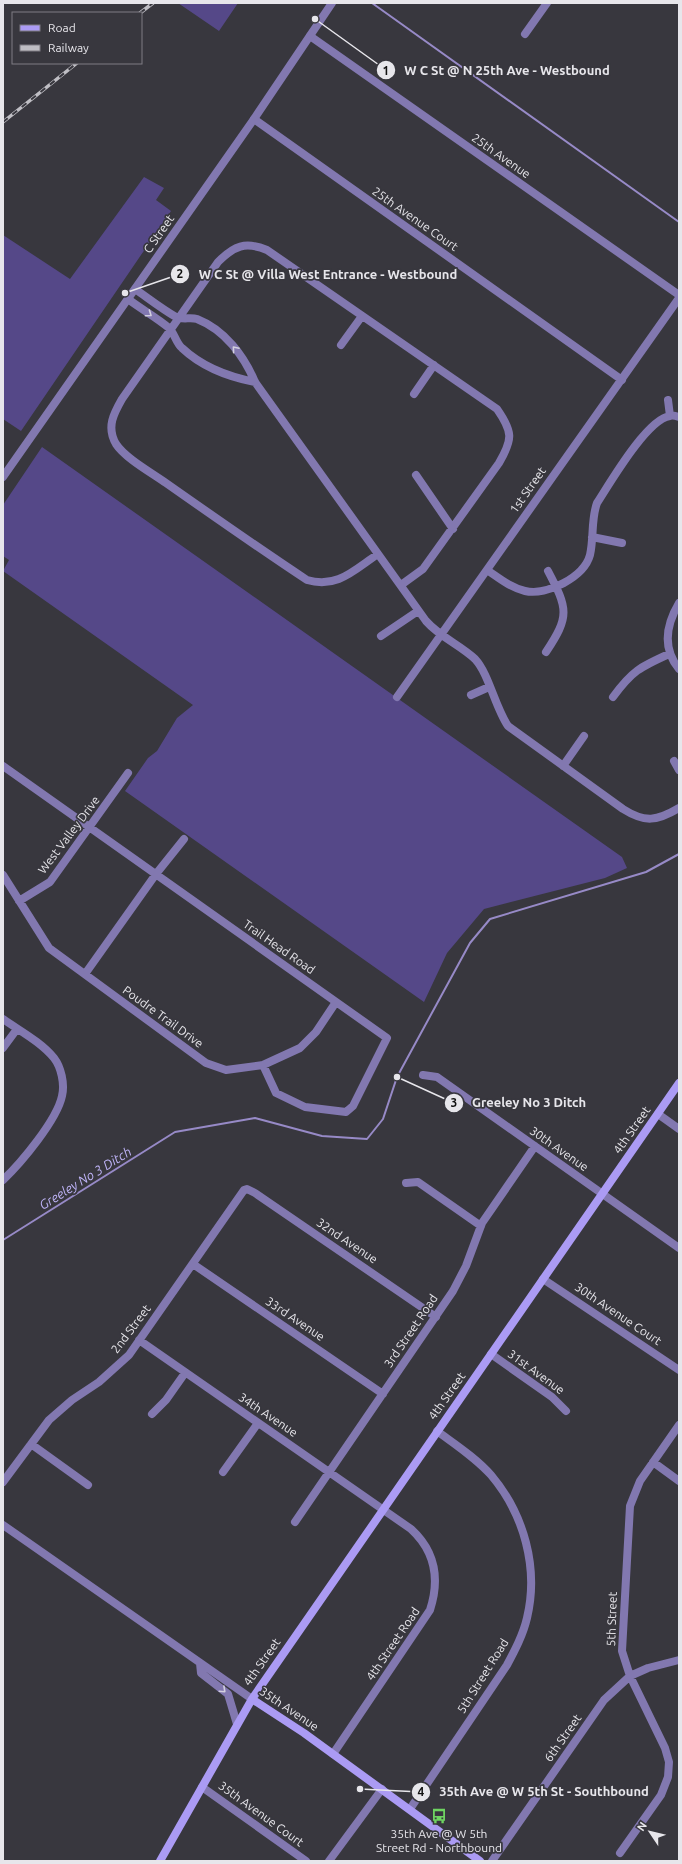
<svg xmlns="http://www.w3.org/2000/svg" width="682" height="1864" font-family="Ubuntu,sans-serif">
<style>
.green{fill:#554888}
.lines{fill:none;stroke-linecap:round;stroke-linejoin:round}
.stream{stroke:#978ac7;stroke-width:2}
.minor{stroke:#8278b0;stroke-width:8}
.tertiary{stroke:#8278b0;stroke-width:8}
.secondary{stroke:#ab9bf4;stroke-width:8}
.rail-casing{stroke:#bfbec4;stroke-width:3.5}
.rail{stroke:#38373e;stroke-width:2;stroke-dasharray:6;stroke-linecap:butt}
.oneway{stroke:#d3d0df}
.labels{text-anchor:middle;stroke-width:3.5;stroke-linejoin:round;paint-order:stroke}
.street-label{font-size:12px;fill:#e7e6eb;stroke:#38373e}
.poi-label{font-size:12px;fill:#e7e6eb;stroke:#38373e}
.water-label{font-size:13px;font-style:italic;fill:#bfb4f8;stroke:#38373e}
.leader{fill:none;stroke:#e7e6eb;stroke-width:1.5}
.callout-dot{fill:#e7e6eb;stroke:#38373e;stroke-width:1.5}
.mark-label{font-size:12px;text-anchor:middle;font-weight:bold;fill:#111}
.callout-label{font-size:13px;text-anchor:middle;font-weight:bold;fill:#e7e6eb;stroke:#38373e;stroke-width:3.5;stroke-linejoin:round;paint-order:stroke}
</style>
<rect width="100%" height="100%" fill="#38373e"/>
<path class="green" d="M178 3H238L219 31Z
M144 177 164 188 156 200 171 211 21 431 3 419V235L70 279Z
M42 447 622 857 627 868 605 878 484 909 447 953 424 1002 125 791 148 758 157 751 177 718 193 705 3 571 9 560 3 556V505Z"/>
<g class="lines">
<path class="stream" d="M372 3 679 222
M3 1240 175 1132 255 1118 322 1136 367 1139 383 1119 397 1077 470 943 490 919 646 872 679 854"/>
<path class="minor" d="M525 34 547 3
M310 36 679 295
M254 119 622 380
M135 289C148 298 162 309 176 317 182 320 191 317 197 319 225 330 244 356 255 382L426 621C440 637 460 645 475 659 489 674 495 707 508 726L623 809C645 823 657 821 679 808
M128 299C141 309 156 317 169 328 174 332 176 343 182 348 201 366 229 377 255 382
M341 345 362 316
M414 394 434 365
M668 400 670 416
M416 475 453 529
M592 537 622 543
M378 554C354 570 337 589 307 580 260 549 213 516 166 483 152 473 125 458 116 444 106 427 114 413 122 399L218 262C234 246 245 241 267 250L497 409C513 432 513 439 499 463L423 569 401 585
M487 570C499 578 511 588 525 591 547 596 584 577 590 555 594 537 591 519 597 503 610 483 647 419 670 416 672 415 676 416 679 417
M679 603C666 625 662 648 679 669
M381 636 418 611
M546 652C570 616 568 609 548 571
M471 695 489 687
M397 697 679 298
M613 697C632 671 640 667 669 654
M674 761 679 770
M3 766 387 1038 353 1106 346 1112 305 1107 276 1093 263 1065
M563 766 584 736
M3 875 49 948 206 1063 226 1070 263 1065 300 1048 316 1032 336 1002
M19 901 50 882 128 773
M85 974 156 874 184 839
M3 1019C20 1031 41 1042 54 1058 61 1067 65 1084 62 1096 57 1120 21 1163 3 1180
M3 1048 17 1029
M423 1075 437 1077 679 1248
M658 1114 679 1129
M406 1183 418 1182 481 1226
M193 1264 383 1394
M543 1279 679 1370
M139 1340 411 1529C435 1551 440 1579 430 1610L333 1754
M491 1354 552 1397 566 1411
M152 1414 166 1400 185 1373
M31 1444 88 1485
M653 1462 679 1481
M223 1472 258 1423
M3 1482 49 1420 72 1400 99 1382 129 1355 244 1190 247 1189 255 1193 436 1317
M295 1522 453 1291 466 1266 482 1223 535 1146
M202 1787 306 1861
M410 1809 507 1665C515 1650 523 1635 527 1618 539 1568 524 1514 491 1475 476 1458 456 1445 437 1431
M620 1853 661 1795 668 1777 669 1762 665 1748 630 1676 622 1651 630 1506 640 1481 679 1425
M329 1861 382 1789
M492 1861 604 1700 630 1676 648 1668 679 1660"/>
<path class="tertiary" d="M3 477 254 119 332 3
M3 1525 252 1699
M200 1663 201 1673 228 1694 237 1724"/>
<path class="secondary" d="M252 1699 304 1733 480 1861
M160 1861 252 1699 679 1083"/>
<g class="rail-casing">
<path id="rail" d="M140 13 153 3
M3 122 77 63"/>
</g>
<use href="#rail" class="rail"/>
</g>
<defs><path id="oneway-chevron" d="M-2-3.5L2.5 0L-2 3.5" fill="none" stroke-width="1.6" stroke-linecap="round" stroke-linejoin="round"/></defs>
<g class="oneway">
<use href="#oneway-chevron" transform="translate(149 314) rotate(35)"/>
<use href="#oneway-chevron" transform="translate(235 349) rotate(-130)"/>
<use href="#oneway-chevron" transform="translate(223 1690) rotate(43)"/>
</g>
<defs>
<g id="bus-bare" transform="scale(1.2)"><path d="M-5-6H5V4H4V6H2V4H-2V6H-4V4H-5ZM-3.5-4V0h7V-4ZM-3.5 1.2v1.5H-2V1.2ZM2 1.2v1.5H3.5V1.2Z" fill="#6ed361" stroke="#38373e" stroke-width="2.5" paint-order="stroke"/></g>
</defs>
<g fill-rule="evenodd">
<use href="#bus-bare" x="439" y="1816"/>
</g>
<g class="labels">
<g class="street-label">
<text transform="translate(501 156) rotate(35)" y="4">25th Avenue</text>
<text transform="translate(415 219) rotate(35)" y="4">25th Avenue Court</text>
<text transform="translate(159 234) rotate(-55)" y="4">C Street</text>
<text transform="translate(528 490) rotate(-55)" y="4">1st Street</text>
<text transform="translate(69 835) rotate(-53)" y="4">West Valley Drive</text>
<text transform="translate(279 947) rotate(35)" y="4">Trail Head Road</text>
<text transform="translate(163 1017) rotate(36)" y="4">Poudre Trail Drive</text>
<text transform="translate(632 1130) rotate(-55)" y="4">4th Street</text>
<text transform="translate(559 1149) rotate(35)" y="4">30th Avenue</text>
<text transform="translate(347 1241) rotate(34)" y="4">32nd Avenue</text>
<text transform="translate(618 1314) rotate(34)" y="4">30th Avenue Court</text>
<text transform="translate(295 1319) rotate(34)" y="4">33rd Avenue</text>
<text transform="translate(131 1329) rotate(-53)" y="4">2nd Street</text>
<text transform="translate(411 1331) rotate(-56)" y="4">3rd Street Road</text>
<text transform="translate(536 1372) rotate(36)" y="4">31st Avenue</text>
<text transform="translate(447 1396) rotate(-55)" y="4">4th Street</text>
<text transform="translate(268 1415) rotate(34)" y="4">34th Avenue</text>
<text transform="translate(612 1619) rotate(-88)" y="4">5th Street</text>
<text transform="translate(393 1644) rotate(-56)" y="4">4th Street Road</text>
<text transform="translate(262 1662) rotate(-55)" y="4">4th Street</text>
<text transform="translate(483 1676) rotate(-58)" y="4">5th Street Road</text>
<text transform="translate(289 1709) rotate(34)" y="4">35th Avenue</text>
<text transform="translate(563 1738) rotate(-55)" y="4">6th Street</text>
<text transform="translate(261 1814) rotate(36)" y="4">35th Avenue Court</text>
</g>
<g class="poi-label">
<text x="439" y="1838">35th Ave @ W 5th<tspan x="439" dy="14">Street Rd - Northbound</tspan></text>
</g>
<g class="water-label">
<text transform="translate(85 1178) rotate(-32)" y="5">Greeley No 3 Ditch</text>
</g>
</g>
<path class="leader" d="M315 19L386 70M125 293L180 274M397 1077L454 1103M360 1789L421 1792"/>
<g class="callout-dot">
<circle cx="315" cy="19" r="4"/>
<circle cx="125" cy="293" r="4"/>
<circle cx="397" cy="1077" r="4"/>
<circle cx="360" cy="1789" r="4"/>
<circle cx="386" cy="70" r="10"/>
<circle cx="180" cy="274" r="10"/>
<circle cx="454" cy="1103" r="10"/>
<circle cx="421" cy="1792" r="10"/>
</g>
<g class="mark-label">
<text x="386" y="75">1</text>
<text x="180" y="278">2</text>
<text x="454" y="1107">3</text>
<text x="421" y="1796">4</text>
</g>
<g class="callout-label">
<text x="507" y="75">W C St @ N 25th Ave - Westbound</text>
<text x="328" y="279">W C St @ Villa West Entrance - Westbound</text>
<text x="529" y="1107">Greeley No 3 Ditch</text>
<text x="544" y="1796">35th Ave @ W 5th St - Southbound</text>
</g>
<rect width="682" height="1864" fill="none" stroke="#e7e6eb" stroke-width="8"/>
<rect x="12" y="12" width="130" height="52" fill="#38373e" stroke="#7e7d83"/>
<rect x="20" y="25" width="20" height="6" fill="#ab9bf4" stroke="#7e7d83"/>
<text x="48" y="32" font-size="12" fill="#e7e6eb">Road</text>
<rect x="20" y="45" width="20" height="6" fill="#bfbec4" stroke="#7e7d83"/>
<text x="48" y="52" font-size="12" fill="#e7e6eb">Railway</text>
<g transform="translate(650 1832) rotate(305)" stroke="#38373e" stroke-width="3" paint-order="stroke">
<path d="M0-3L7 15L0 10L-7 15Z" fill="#e7e6eb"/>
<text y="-6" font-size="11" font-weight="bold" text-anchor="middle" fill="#e7e6eb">N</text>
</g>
</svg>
